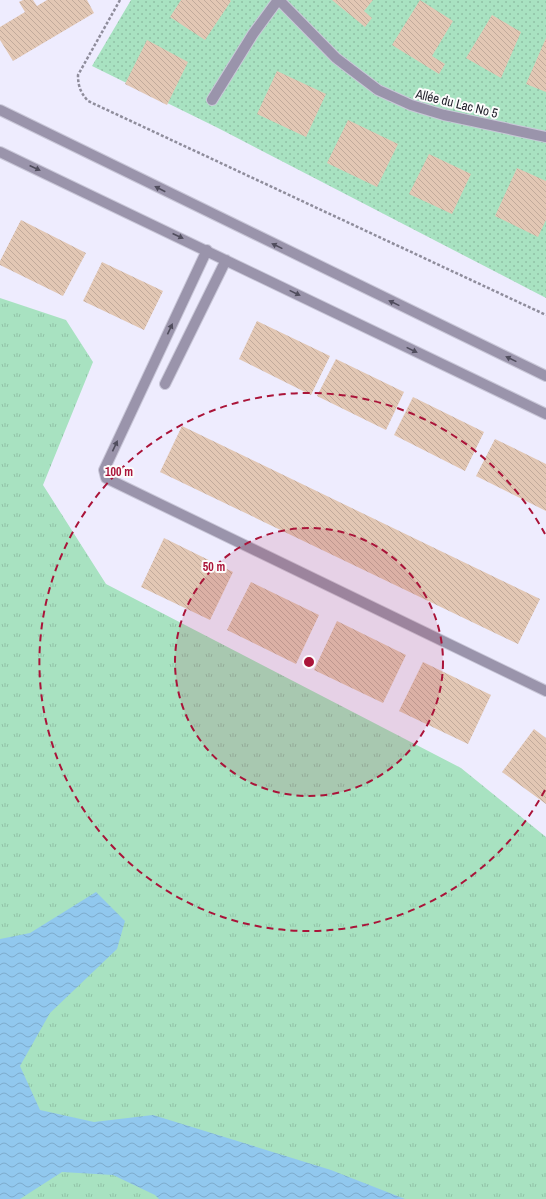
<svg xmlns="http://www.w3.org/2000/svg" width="546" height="1199" font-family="'Archivo Narrow',sans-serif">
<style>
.grass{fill:url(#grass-tufts)}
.garden{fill:url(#garden-dots)}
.water{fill:url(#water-waves)}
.building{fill:url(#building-back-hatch)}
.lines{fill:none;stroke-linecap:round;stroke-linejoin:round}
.minor-casing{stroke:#c9c7d8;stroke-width:12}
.path{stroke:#8f8d9c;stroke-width:2.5;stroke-dasharray:3 2;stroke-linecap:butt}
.minor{stroke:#9a94ab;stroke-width:10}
.oneway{fill:#504d5d}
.ring{fill:none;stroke:#aa1439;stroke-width:2;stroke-dasharray:7 5}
.labels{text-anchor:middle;stroke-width:4;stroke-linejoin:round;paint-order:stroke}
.street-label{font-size:13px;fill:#1f1e29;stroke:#fcfcfc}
.centre{fill:#aa1439;stroke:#fcfcfc;stroke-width:2}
.ring-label{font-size:12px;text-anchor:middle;font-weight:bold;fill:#aa1439;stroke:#fcfcfc;stroke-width:4;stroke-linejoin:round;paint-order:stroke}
</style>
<defs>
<pattern id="grass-tufts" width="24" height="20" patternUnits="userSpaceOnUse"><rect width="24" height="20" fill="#a8e2c1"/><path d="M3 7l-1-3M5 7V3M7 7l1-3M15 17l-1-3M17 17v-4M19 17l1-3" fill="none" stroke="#90c1a6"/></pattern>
<pattern id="garden-dots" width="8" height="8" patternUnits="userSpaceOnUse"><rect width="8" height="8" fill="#a8e2c1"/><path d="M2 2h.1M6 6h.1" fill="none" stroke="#90c1a6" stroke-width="1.8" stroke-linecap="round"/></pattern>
<pattern id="water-waves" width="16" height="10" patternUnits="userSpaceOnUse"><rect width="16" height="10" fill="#91c8ee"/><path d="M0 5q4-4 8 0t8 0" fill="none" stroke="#7dabcc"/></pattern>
<pattern id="building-back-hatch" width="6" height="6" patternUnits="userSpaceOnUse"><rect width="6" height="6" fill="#e2c7b4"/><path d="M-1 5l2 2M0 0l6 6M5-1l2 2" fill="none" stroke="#c1aa9b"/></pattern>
</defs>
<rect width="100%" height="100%" fill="#eeecfe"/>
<path class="grass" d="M0 298 66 320 93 362 43 485 106 584 461 768 546 837V1199H0Z"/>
<path class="garden" d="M131 0H546V298L218 128 92 66Z"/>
<path class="water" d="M96 892 125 921 117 949 50 1013 20 1066 40 1110 94 1122 153 1115 331 1170 405 1199H159L155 1195 113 1175 62 1172 20 1199H0V939L30 933Z"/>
<path class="building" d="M23 0H33L37 6 47 0H87L94 13 13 61 0 40V27L25 12 19 2Z
M181 0H230L231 1 205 40 170 17Z
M332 0H373L364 11 372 18 365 27Z
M420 0 453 21 432 56 445 64 439 74 392 45Z
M492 15 521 32 501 78 466 58Z
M546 38V92L526 84Z
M147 40 188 62 167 105 125 84Z
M277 71 326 94 306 137 257 114Z
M348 120 398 144 377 187 327 163Z
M429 154 471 174 452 214 409 194Z
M517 168 546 181V220L538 237 495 216Z
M21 220 86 253 63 296 0 265V261Z
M102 262 163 291 144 330 83 301Z
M257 321 330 356 311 395 239 359Z
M336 359 404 392 386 430 317 396Z
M413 397 484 432 465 471 394 435Z
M182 426 540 599 518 644 160 472Z
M495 439 546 464V511L476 476Z
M164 538 233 572 210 620 141 587Z
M251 582 319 615 296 664 227 630Z
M337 621 406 655 383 703 314 670Z
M423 662 491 695 468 744 399 711Z
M534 729 546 738V804L502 772Z"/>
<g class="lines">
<g class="minor-casing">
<path id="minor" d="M279 0 336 58 378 90 411 105 444 115 546 137
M212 100 253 34 278 0
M0 110 546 376
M0 152 546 414
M207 250 104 470 106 478 546 691
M165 384 226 260"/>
</g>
<path class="path" d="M120 0 78 75C78 87 81 93 88 101L546 315"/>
<use href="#minor" class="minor"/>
</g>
<defs><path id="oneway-solid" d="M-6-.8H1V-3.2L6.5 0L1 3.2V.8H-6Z"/></defs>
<g class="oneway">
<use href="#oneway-solid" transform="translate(35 168) rotate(25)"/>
<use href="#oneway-solid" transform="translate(160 189) rotate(-153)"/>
<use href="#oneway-solid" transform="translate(178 236) rotate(25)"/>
<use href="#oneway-solid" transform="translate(277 246) rotate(-154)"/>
<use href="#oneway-solid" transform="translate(295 293) rotate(26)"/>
<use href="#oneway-solid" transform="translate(394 303) rotate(-154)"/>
<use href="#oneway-solid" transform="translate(170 329) rotate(-65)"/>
<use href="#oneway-solid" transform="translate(412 350) rotate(26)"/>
<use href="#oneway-solid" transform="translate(511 359) rotate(-154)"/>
<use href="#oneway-solid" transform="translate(115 446) rotate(-65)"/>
</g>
<circle cx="309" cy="662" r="134" fill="#aa1439" fill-opacity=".12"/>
<g class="ring">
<circle cx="309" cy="662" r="134"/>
<path d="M545 790A269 269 0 1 1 545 534"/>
</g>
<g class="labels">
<g class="street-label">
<text transform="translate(457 103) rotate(14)" y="5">Allée du Lac No 5</text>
</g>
</g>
<circle cx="309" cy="662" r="6" class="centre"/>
<g class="ring-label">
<text x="119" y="476">100 m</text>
<text x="214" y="571">50 m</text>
</g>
</svg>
